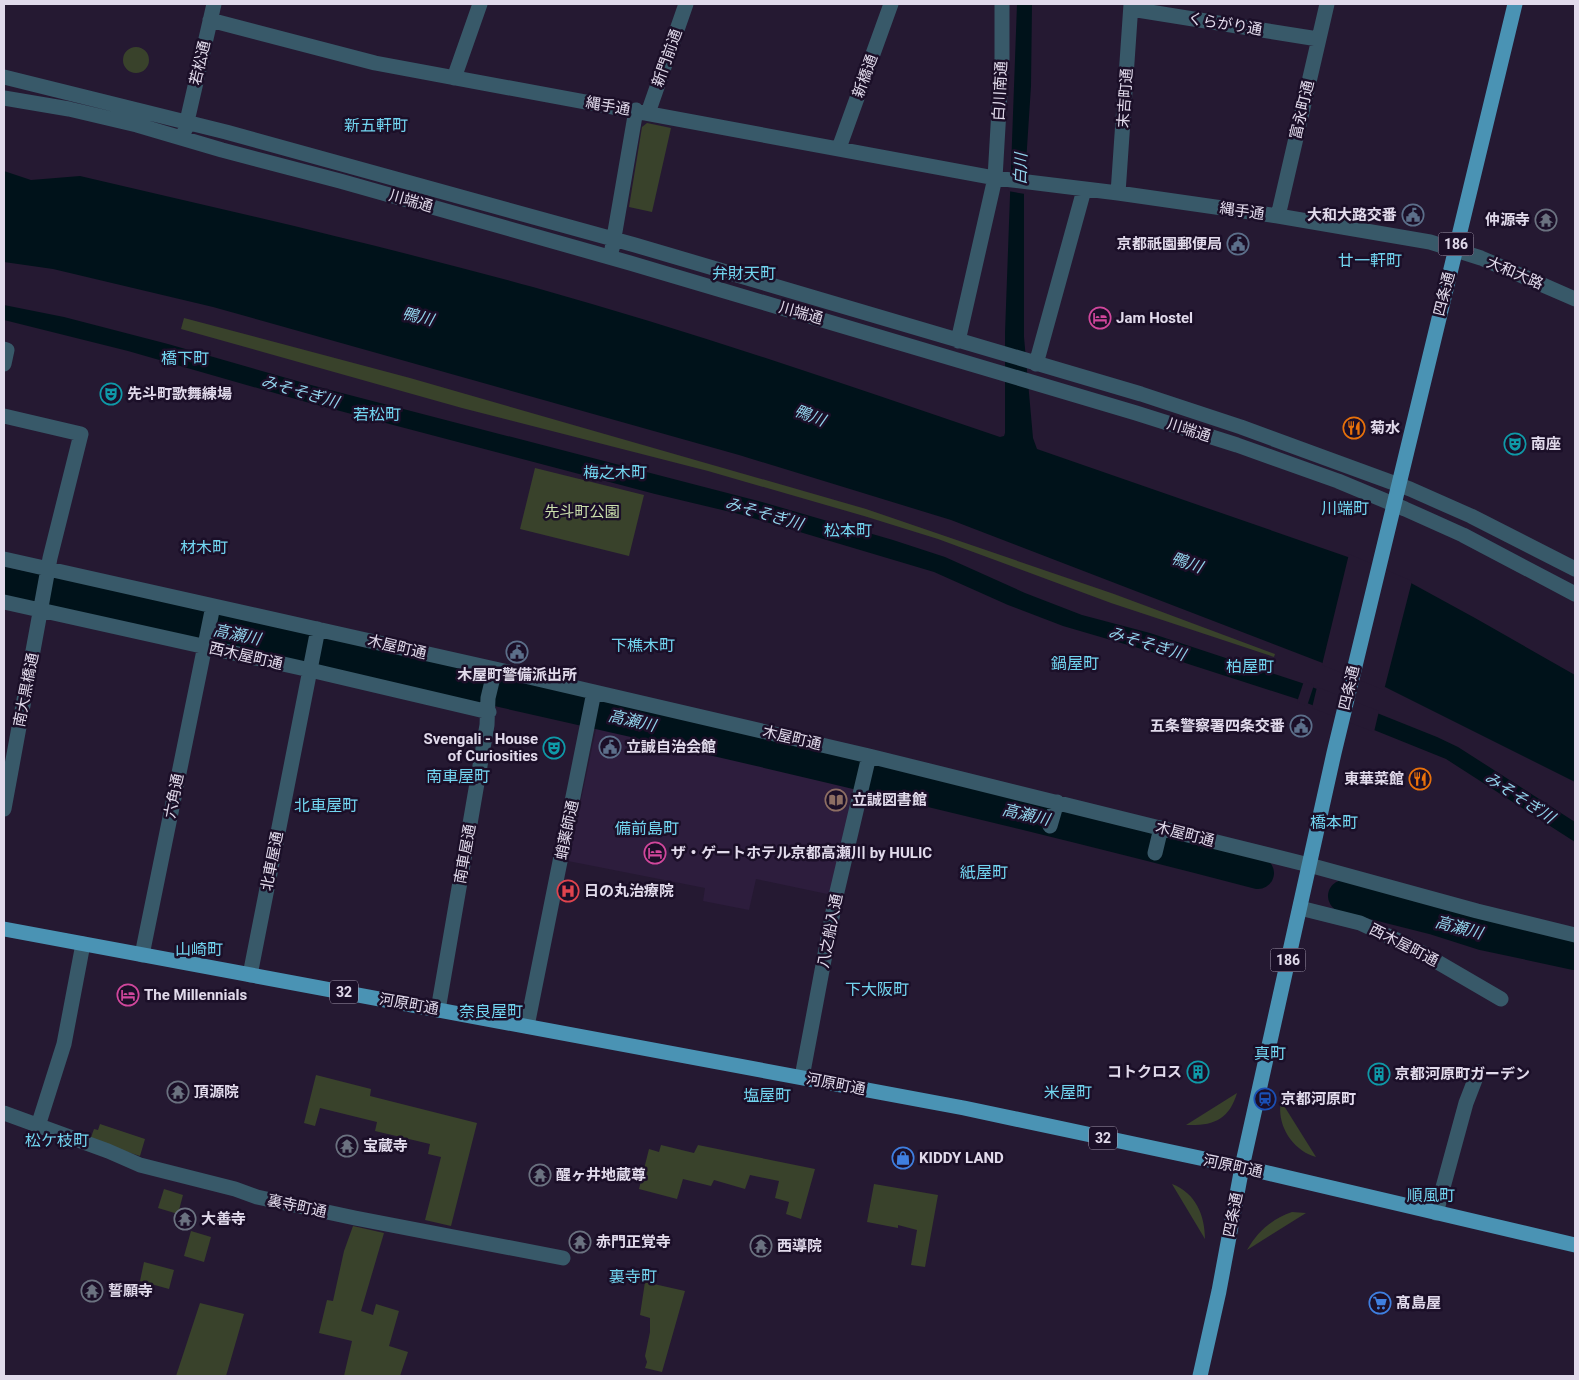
<svg xmlns="http://www.w3.org/2000/svg" width="1579" height="1380" font-family="Roboto,'Noto Sans JP',sans-serif">
<style>
.built{fill:#2d1d3d}
.green{fill:#39422b}
.water{fill:#00121a}
.pier{fill:#251932}
.lines{fill:none;stroke-linecap:round;stroke-linejoin:round}
.river{stroke:#00121a;stroke-width:32}
.minor{stroke:#385969;stroke-width:15}
.major{stroke:#4a93b4;stroke-width:15}
.labels{text-anchor:middle;stroke-width:5;stroke-linejoin:round;paint-order:stroke}
.shield{fill:#1b0f28;stroke:#a69db0;stroke-width:1}
.shield-label{font-size:14px;font-weight:bold;fill:#e1daeb}
.street-label{font-size:15px;fill:#e1daeb;stroke:#1b0f28}
.poi-label{font-size:15px;font-weight:bold;fill:#e1daeb;stroke:#1b0f28;text-anchor:start}
.park-label{font-size:15px;fill:#cce1ad;stroke:#1b0f28}
.neighbourhood-label{font-size:16px;fill:#72d5f0;stroke:#1b0f28}
.water-label{font-size:16px;font-style:italic;fill:#92d3eb;stroke:#1b0f28}
</style>
<rect width="100%" height="100%" fill="#251932"/>
<path class="built" d="M598 720 857 780 832 895 756 879 749 910 703 901 705 888 568 861Z"/>
<path class="green" d="M123 60a13 13 0 1 1 26 0a13 13 0 1 1-26 0Z
M647 123 671 128 652 212 629 207 642 127Z
M184 318 410 378 866 509 1114 594 1275 654 1274 657 1111 603 938 539 864 516 708 471 462 408 181 329Z
M535 468 644 495 629 556 520 529Z
M316 1075 371 1089 370 1096 477 1123 451 1226 425 1220 441 1157 428 1154 430 1144 375 1131 377 1122 320 1108 315 1126 304 1123Z
M1237 1093C1229 1120 1213 1126 1186 1125Z
M1281 1101 1316 1157C1293 1151 1276 1125 1281 1101Z
M100 1124 145 1139 140 1156 90 1140 94 1129 98 1130Z
M661 1145 694 1153 698 1145 815 1169 801 1219 786 1214 789 1202 775 1198 779 1181 750 1175 745 1189 714 1180 711 1186 683 1179 677 1199 639 1189 649 1149 659 1152Z
M874 1184 938 1195 925 1267 911 1265 917 1230 898 1225V1228L867 1222Z
M1172 1184C1196 1193 1205 1216 1205 1239Z
M164 1189 183 1195 178 1214 158 1208Z
M1292 1212 1306 1213 1247 1250C1258 1231 1272 1219 1292 1212Z
M353 1226 384 1233 361 1311 373 1315 376 1304 399 1311 389 1346 408 1352 400 1376H344L352 1341 319 1333 327 1300 333 1301 344 1251Z
M191 1231 211 1237 204 1262 184 1256Z
M144 1262 174 1270 169 1289 140 1281Z
M645 1282 685 1291 662 1372 645 1368 647 1362 645 1356 650 1332V1318L640 1315Z
M200 1303 244 1314 226 1376H176Z"/>
<path class="water" d="M1017 4H1032L1031 86 1024 194V337L1033 438 1037 449 1348 557 1411 583 1475 618 1575 675V782L1385 687 951 520 739 455 213 307 53 269 4 262V171L31 180 80 176C231 211 383 246 533 287 691 331 845 384 1000 437L1004 436 1005 433V333Z
M4 305 64 317 168 344 311 385 762 502 893 540 945 557 1025 593 1082 615 1150 633 1302 683 1437 737 1458 747 1575 822V842L1446 759 1297 699 1145 650 1063 626 1008 605 934 572 739 514 655 494 306 402 128 351 4 320Z"/>
<path class="pier" d="M1010 170 1028 173 1025 194 1008 191Z
M1349 554 1412 581 1384 690 1322 665Z
M1304 681 1314 685 1307 706 1297 702Z
M1317 687 1379 711 1374 732 1312 708Z"/>
<g class="lines">
<path class="river" d="M4 583C423 672 842 765 1258 873
M1344 896 1435 919 1482 934 1575 954"/>
<path class="minor" d="M1131 9 1318 39
M210 20 375 63 995 178 1118 193 1278 216 1430 242 1481 258 1575 299
M4 77 226 132 635 245 1141 394 1241 427 1410 489 1471 516 1575 569
M454 78 480 4
M4 98 69 109 137 125 222 150 340 181 630 263 1136 413 1237 445 1338 481 1405 509 1463 535 1575 594
M648 113 686 4
M185 130 214 4
M839 148 891 4
M1118 193 1131 4
M1278 216 1327 4
M612 249 636 110
M958 341 995 178 1002 58V4
M4 349 7 350 4 364
M1036 364 1084 190
M4 416 81 434 50 558 4 809
M4 559 495 669 869 756 1309 865 1477 911 1575 935
M4 602 310 670 489 712
M1050 826 1057 802
M1155 853 1161 828
M1300 908 1360 923 1410 946 1501 999
M142 955 213 606
M250 975 318 629
M438 1010 487 725 488 698 495 669
M527 1026 594 692
M802 1077 836 896 869 756
M4 1113 108 1151 140 1165 235 1189 257 1197 355 1218 563 1258
M38 1126 64 1044 83 944
M1436 1213 1466 1103 1478 1072"/>
<path class="major" d="M4 929 964 1108 1242 1167 1575 1245
M1200 1376 1219 1291 1242 1167 1334 753 1515 4"/>
</g>
<defs>
<g id="civic-ring" transform="scale(1.125)"><circle r="9.5" fill="#1b0f28" stroke="#5c6f8a" stroke-width="1.5"/><path d="M-.6-6.5H3V-4.5H.6V-3L4-1V1h2V6H-6V1h2V-1L-.6-3ZM-1.2 2.5V6h2.4V2.5Z" fill="#5c6f8a"/></g>
<g id="temple-ring" transform="scale(1.125)"><circle r="9.5" fill="#1b0f28" stroke="#6b7280" stroke-width="1.5"/><path d="M0-6L5-2H3V0L6.5 2.5H4V6H1.5V3h-3V6H-4V2.5H-6.5L-3 0V-2H-5Z" fill="#6b7280"/></g>
<g id="hotel-ring" transform="scale(1.125)"><circle r="9.5" fill="#1b0f28" stroke="#d1479c" stroke-width="1.5"/><path d="M-6-4.5h1.5V1H6V5H4.5V3h-9V5H-6ZM-4 0a1.8 1.8 0 1 1 3.6 0ZM.5 0V-2.5h3Q6-2.5 6 0Z" fill="#d1479c"/></g>
<g id="theatre-ring" transform="scale(1.125)"><circle r="9.5" fill="#1b0f28" stroke="#0f9aa8" stroke-width="1.5"/><path d="M-5-5.5Q0-4 5-5.5V0Q5 5 0 6Q-5 5-5 0ZM-3.3-2.5H-1v1.5H-3.3ZM1-2.5H3.3v1.5H1ZM-2.8 1Q0 5.5 2.8 1Z" fill="#0f9aa8"/></g>
<g id="restaurant-ring" transform="scale(1.125)"><circle r="9.5" fill="#1b0f28" stroke="#e8710a" stroke-width="1.5"/><path d="M-5-6h1v4h1v-4h1v4h1v-4h1v5L-1.5 .5V6h-2V.5L-5-1ZM5-6V6H3V1.5H1.5Q1.5-4 5-6Z" fill="#e8710a"/></g>
<g id="library-ring" transform="scale(1.125)"><circle r="9.5" fill="#1b0f28" stroke="#8d6e63" stroke-width="1.5"/><path d="M-6-4Q-3-5.5-.7-3.5V5Q-3 3-6 4ZM6-4Q3-5.5 .7-3.5V5Q3 3 6 4Z" fill="#8d6e63"/></g>
<g id="hospital-ring" transform="scale(1.125)"><circle r="9.5" fill="#1b0f28" stroke="#e0444e" stroke-width="1.5"/><path d="M-5-5h3v3.5h4V-5h3V5h-3V1.5h-4V5h-3Z" fill="#e0444e"/></g>
<g id="building-ring" transform="scale(1.125)"><circle r="9.5" fill="#1b0f28" stroke="#0f9aa8" stroke-width="1.5"/><path d="M-4-6H4V6H1V3H-1V6H-4ZM-2.5-4.3h1.7v1.8h-1.7ZM.8-4.3h1.7v1.8H.8ZM-2.5-1h1.7V.8h-1.7ZM.8-1h1.7V.8H.8Z" fill="#0f9aa8"/></g>
<g id="station-ring" transform="scale(1.125)"><circle r="9.5" fill="#1b0f28" stroke="#1a4fb4" stroke-width="1.5"/><path d="M-3-6H3Q5-6 5-4V2Q5 4 3 4L4.5 6H3L1.5 4h-3L-3 6H-4.5L-3 4Q-5 4-5 2V-4Q-5-6-3-6ZM-3.5-4v3h7v-3ZM-3.5 1v1.5H-2V1ZM2 1v1.5H3.5V1Z" fill="#1a4fb4"/></g>
<g id="shop-ring" transform="scale(1.125)"><circle r="9.5" fill="#1b0f28" stroke="#3f7fe0" stroke-width="1.5"/><path d="M-5-2.5h2.3a2.7 3.5 0 0 1 5.4 0H5L5.5 6h-11ZM-1.5-2.5h3a1.5 2.3 0 0 0-3 0Z" fill="#3f7fe0"/></g>
<g id="supermarket-ring" transform="scale(1.125)"><circle r="9.5" fill="#1b0f28" stroke="#3f7fe0" stroke-width="1.5"/><path d="M-6-5.5h2.5l.6 2H6L4.5 2H-2.5L-4.4-4H-6ZM-1.5 3.2a1.3 1.3 0 1 0 .1 0ZM3 3.2a1.3 1.3 0 1 0 .1 0Z" fill="#3f7fe0"/></g>
</defs>
<g fill-rule="evenodd">
<use href="#civic-ring" x="1413" y="215"/>
<use href="#temple-ring" x="1546" y="220"/>
<use href="#civic-ring" x="1238" y="244"/>
<use href="#hotel-ring" x="1100" y="318"/>
<use href="#theatre-ring" x="111" y="394"/>
<use href="#restaurant-ring" x="1354" y="428"/>
<use href="#theatre-ring" x="1515" y="444"/>
<use href="#civic-ring" x="517" y="652"/>
<use href="#civic-ring" x="1301" y="726"/>
<use href="#civic-ring" x="610" y="747"/>
<use href="#theatre-ring" x="554" y="748"/>
<use href="#restaurant-ring" x="1420" y="779"/>
<use href="#library-ring" x="836" y="800"/>
<use href="#hotel-ring" x="655" y="853"/>
<use href="#hospital-ring" x="568" y="891"/>
<use href="#hotel-ring" x="128" y="995"/>
<use href="#building-ring" x="1198" y="1072"/>
<use href="#building-ring" x="1379" y="1074"/>
<use href="#temple-ring" x="178" y="1092"/>
<use href="#station-ring" x="1265" y="1099"/>
<use href="#temple-ring" x="347" y="1146"/>
<use href="#shop-ring" x="903" y="1158"/>
<use href="#temple-ring" x="540" y="1175"/>
<use href="#temple-ring" x="185" y="1219"/>
<use href="#temple-ring" x="580" y="1242"/>
<use href="#temple-ring" x="761" y="1246"/>
<use href="#temple-ring" x="92" y="1291"/>
<use href="#supermarket-ring" x="1380" y="1303"/>
</g>
<g class="labels">
<g class="shield">
<rect x="1438.5" y="232.5" width="35" height="23" rx="4"/>
<rect x="1270.5" y="948.5" width="35" height="23" rx="4"/>
<rect x="330" y="980.5" width="28" height="23" rx="4"/>
<rect x="1089" y="1126.5" width="28" height="23" rx="4"/>
</g>
<g class="shield-label">
<text x="1456" y="249">186</text>
<text x="1288" y="965">186</text>
<text x="344" y="997">32</text>
<text x="1103" y="1143">32</text>
</g>
<g class="street-label">
<text transform="translate(1225 24) rotate(9)" y="5">くらがり通</text>
<text transform="translate(667 58) rotate(-70)" y="5">新門前通</text>
<text transform="translate(200 63) rotate(-77)" y="5">若松通</text>
<text transform="translate(865 76) rotate(-70)" y="5">新橋通</text>
<text transform="translate(1000 91) rotate(-87)" y="5">白川南通</text>
<text transform="translate(1125 98) rotate(-86)" y="5">末吉町通</text>
<text transform="translate(608 106) rotate(10)" y="5">縄手通</text>
<text transform="translate(1302 110) rotate(-77)" y="5">富永町通</text>
<text transform="translate(411 201) rotate(16)" y="5">川端通</text>
<text transform="translate(1242 211) rotate(8)" y="5">縄手通</text>
<text transform="translate(1515 273) rotate(23)" y="5">大和大路</text>
<text transform="translate(1444 294) rotate(-76)" y="5">四条通</text>
<text transform="translate(801 313) rotate(16)" y="5">川端通</text>
<text transform="translate(1189 430) rotate(18)" y="5">川端通</text>
<text transform="translate(397 647) rotate(13)" y="5">木屋町通</text>
<text transform="translate(246 656) rotate(13)" y="5">西木屋町通</text>
<text transform="translate(1349 688) rotate(-77)" y="5">四条通</text>
<text transform="translate(26 690) rotate(-79)" y="5">南大黒橋通</text>
<text transform="translate(792 738) rotate(13)" y="5">木屋町通</text>
<text transform="translate(174 796) rotate(-79)" y="5">六角通</text>
<text transform="translate(567 830) rotate(-78)" y="5">蛸薬師通</text>
<text transform="translate(1185 834) rotate(14)" y="5">木屋町通</text>
<text transform="translate(465 854) rotate(-80)" y="5">南車屋通</text>
<text transform="translate(272 861) rotate(-79)" y="5">北車屋通</text>
<text transform="translate(830 931) rotate(-79)" y="5">八之船入通</text>
<text transform="translate(1404 945) rotate(27)" y="5">西木屋町通</text>
<text transform="translate(409 1004) rotate(10)" y="5">河原町通</text>
<text transform="translate(836 1084) rotate(11)" y="5">河原町通</text>
<text transform="translate(1233 1166) rotate(12)" y="5">河原町通</text>
<text transform="translate(297 1206) rotate(12)" y="5">裏寺町通</text>
<text transform="translate(1233 1215) rotate(-79)" y="5">四条通</text>
</g>
<g class="poi-label">
<text x="1397" y="220" text-anchor="end">大和大路交番</text>
<text x="1530" y="225" text-anchor="end">仲源寺</text>
<text x="1222" y="249" text-anchor="end">京都祇園郵便局</text>
<text x="1116" y="323">Jam Hostel</text>
<text x="127" y="399">先斗町歌舞練場</text>
<text x="1370" y="433">菊水</text>
<text x="1531" y="449">南座</text>
<text x="517" y="680" text-anchor="middle">木屋町警備派出所</text>
<text x="1285" y="731" text-anchor="end">五条警察署四条交番</text>
<text x="538" y="744" text-anchor="end">Svengali - House<tspan x="538" dy="17">of Curiosities</tspan></text>
<text x="626" y="752">立誠自治会館</text>
<text x="1404" y="784" text-anchor="end">東華菜館</text>
<text x="852" y="805">立誠図書館</text>
<text x="671" y="858">ザ・ゲートホテル京都高瀬川 by HULIC</text>
<text x="584" y="896">日の丸治療院</text>
<text x="144" y="1000">The Millennials</text>
<text x="1182" y="1077" text-anchor="end">コトクロス</text>
<text x="1395" y="1079">京都河原町ガーデン</text>
<text x="194" y="1097">頂源院</text>
<text x="1281" y="1104">京都河原町</text>
<text x="363" y="1151">宝蔵寺</text>
<text x="919" y="1163">KIDDY LAND</text>
<text x="556" y="1180">醒ヶ井地蔵尊</text>
<text x="201" y="1224">大善寺</text>
<text x="596" y="1247">赤門正覚寺</text>
<text x="777" y="1251">西導院</text>
<text x="108" y="1296">誓願寺</text>
<text x="1396" y="1308">髙島屋</text>
</g>
<g class="park-label">
<text x="582" y="517">先斗町公園</text>
</g>
<g class="neighbourhood-label">
<text x="376" y="131">新五軒町</text>
<text x="1370" y="266">廿一軒町</text>
<text x="744" y="279">弁財天町</text>
<text x="185" y="364">橋下町</text>
<text x="377" y="420">若松町</text>
<text x="615" y="478">梅之木町</text>
<text x="1345" y="514">川端町</text>
<text x="848" y="536">松本町</text>
<text x="204" y="553">材木町</text>
<text x="643" y="651">下樵木町</text>
<text x="1075" y="669">鍋屋町</text>
<text x="1250" y="672">柏屋町</text>
<text x="458" y="782">南車屋町</text>
<text x="326" y="811">北車屋町</text>
<text x="1334" y="828">橋本町</text>
<text x="647" y="834">備前島町</text>
<text x="984" y="878">紙屋町</text>
<text x="199" y="955">山崎町</text>
<text x="877" y="995">下大阪町</text>
<text x="491" y="1017">奈良屋町</text>
<text x="1270" y="1059">真町</text>
<text x="1068" y="1098">米屋町</text>
<text x="767" y="1101">塩屋町</text>
<text x="57" y="1146">松ケ枝町</text>
<text x="1431" y="1201">順風町</text>
<text x="633" y="1282">裏寺町</text>
</g>
<g class="water-label">
<text transform="translate(1020 169) rotate(-88)" y="6">白川</text>
<text transform="translate(418 316) rotate(14)" y="6">鴨川</text>
<text transform="translate(300 391) rotate(16)" y="6">みそそぎ川</text>
<text transform="translate(810 415) rotate(21)" y="6">鴨川</text>
<text transform="translate(764 513) rotate(16)" y="6">みそそぎ川</text>
<text transform="translate(1187 562) rotate(19)" y="6">鴨川</text>
<text transform="translate(237 634) rotate(12)" y="6">高瀬川</text>
<text transform="translate(1147 643) rotate(17)" y="6">みそそぎ川</text>
<text transform="translate(632 720) rotate(13)" y="6">高瀬川</text>
<text transform="translate(1520 797) rotate(33)" y="6">みそそぎ川</text>
<text transform="translate(1026 814) rotate(13)" y="6">高瀬川</text>
<text transform="translate(1459 927) rotate(15)" y="6">高瀬川</text>
</g>
</g>
<rect width="1579" height="1380" fill="none" stroke="#e1daeb" stroke-width="10"/>
</svg>
